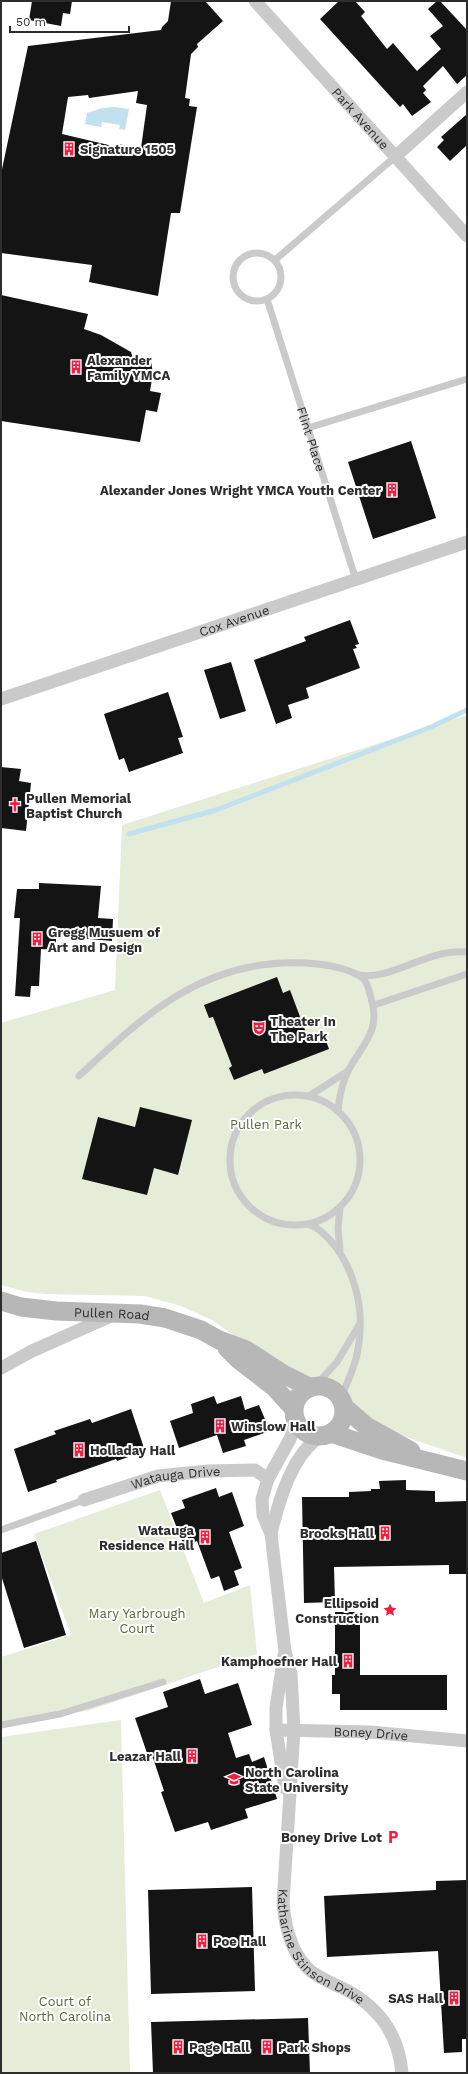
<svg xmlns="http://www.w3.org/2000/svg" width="468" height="2074" font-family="'Work Sans',sans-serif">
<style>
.green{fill:#e5ecd8}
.water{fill:#c2e1ee}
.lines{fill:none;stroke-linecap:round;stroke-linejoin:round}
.stream{stroke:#c2e1ee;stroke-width:5}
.building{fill:#141414;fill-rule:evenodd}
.lane{stroke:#cacaca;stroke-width:7}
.street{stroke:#cacaca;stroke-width:13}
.secondary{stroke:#b7b7b7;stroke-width:19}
.labels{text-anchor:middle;stroke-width:4;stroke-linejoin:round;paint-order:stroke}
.street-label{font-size:13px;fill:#2d2d2d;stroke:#fff}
.poi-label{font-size:13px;font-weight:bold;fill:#2d2d2d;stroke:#fff;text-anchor:start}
.park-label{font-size:13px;fill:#546c36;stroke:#fff}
</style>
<rect width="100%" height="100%" fill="#fff"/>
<path class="green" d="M467 715V1458L389 1431 352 1405 280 1368 212 1320 181 1306 145 1296 46 1294 27 1292 1 1285V1023L115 990 122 825Z
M160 1490 204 1603 250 1585 257 1654 87 1711 1 1722V1657L71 1635 34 1534Z
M121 1720 130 2073H1V1737Z"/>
<path class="water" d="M115 107 129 109 125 130 119 129 120 125 102 122 101 127 85 124 87 113 102 108Z"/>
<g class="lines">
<path class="stream" d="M129 834 216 810 431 727 467 710"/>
</g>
<path class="building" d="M32 1H72L70 14 63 13 61 26 29 20Z
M171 1H205L223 21 197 44 198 47 191 54 185 98 190 99 189 106 197 107 180 213H171L158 296 89 282 92 265 1 253V174L28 46 161 30 162 27 168 21ZM138 91 136 103 147 105 141 148 117 144V147L62 134 68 97 88 95 89 98Z
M339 1H355L365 12 361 16 387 49 393 43 417 71 441 49 430 36 443 26 428 9 437 1H440L467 30V75L457 84 443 66 423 86 426 90 423 93 431 102 412 116 403 104 400 107 320 19Z
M467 114V145L450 161 437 147 444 140 441 137Z
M1 295 88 314 84 329 101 335 131 352 133 359 151 362 153 373 150 391 161 393 157 412 146 410 140 442 1 421Z
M411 441 436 518 373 539 348 462Z
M350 620 359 644 355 645 357 648 353 649 360 668 306 688 309 698 288 705 292 718 276 724 254 660 306 641 304 637Z
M231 662 246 711 220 719 204 670Z
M168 692 183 737 178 738 183 753 129 772 124 758 119 760 104 714Z
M1 767 21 769 19 781 31 783 26 831 1 828Z
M39 883 101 886 98 918 113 919 112 941 56 936V950L41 949 39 986H31L30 997 15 996 20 918H14L17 889H39Z
M277 977 283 993 290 990 308 1038 323 1033 329 1049 264 1074 262 1069 234 1080 229 1068 232 1066 213 1017 209 1018 204 1005Z
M140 1107 192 1120 178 1175 154 1168 147 1195 82 1179 98 1117 135 1127Z
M214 1396 217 1404 241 1396 245 1410 259 1405 270 1431 244 1440 246 1446 223 1453 217 1435 179 1448 170 1421 193 1413 191 1404Z
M131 1409 145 1451 117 1461 116 1459 56 1480 57 1482 28 1492 14 1449 56 1434 54 1431 90 1419 92 1423Z
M406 1480V1490L435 1491V1502L467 1501V1574H449V1565L334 1567 335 1602 304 1603 302 1497H349V1492L371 1491V1489H380L379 1481Z
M216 1488 219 1497 232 1492 244 1526 229 1532 242 1568 234 1571 239 1585 224 1591 219 1576 211 1579 197 1541 184 1546 171 1513 185 1508 182 1500Z
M36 1541 66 1635 24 1648 1 1575V1553Z
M335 1612H360V1675H447V1710H340V1694H332V1675H335Z
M200 1679 205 1694 238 1683 252 1725 228 1733 236 1758 249 1754 252 1762 264 1757 277 1799 245 1809 248 1818 211 1830 208 1822 175 1832 161 1792 164 1791 153 1758 149 1759 135 1718 168 1707 163 1692Z
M467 1880V2039H462V2052L444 2053 438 1951 327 1957 324 1896 436 1890V1881Z
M252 1887 255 1991 151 1994 148 1890Z
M308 2018 310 2073H153L151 2022Z"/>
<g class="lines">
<g class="lane">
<circle cx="257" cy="277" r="24"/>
<path d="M275 260 396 156"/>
<path id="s1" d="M267 299 356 580"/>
<path d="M308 428 467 379"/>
<path d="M359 975C391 981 428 948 467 952"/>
<path d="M374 1005 467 974"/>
<path d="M79 1076C146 1013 206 958 305 963 323 964 347 967 363 978 368 983 369 991 371 998 382 1031 361 1046 348 1071 342 1084 339 1097 338 1111"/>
<circle cx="295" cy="1160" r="65"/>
<path d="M309 1096 348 1071"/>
<path d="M308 1224C317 1227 323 1233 330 1240 356 1270 365 1311 358 1349 356 1366 347 1382 341 1398"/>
<path d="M340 1251 338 1228 340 1207"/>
<path d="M316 1385 337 1362 359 1325"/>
<path d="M1 1530 84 1500"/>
<path d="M1 1725 60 1714 163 1682"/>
</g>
<g class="street">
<path id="s2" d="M255 1 467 236"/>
<path d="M396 156 467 92"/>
<path id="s3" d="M1 699 467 542"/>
<path d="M1 1368 32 1351 113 1315"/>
<path id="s4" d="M296 1422 290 1439 268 1479 262 1499 263 1515 271 1534 285 1651 291 1674 294 1730 283 1903C285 1927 292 1956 312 1972 324 1981 338 1985 350 1992 381 2010 399 2037 402 2073"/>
<path id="s5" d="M84 1500 158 1476 208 1471 255 1470 268 1479"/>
<path d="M271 1534C278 1503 292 1452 323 1435"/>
<path d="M284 1655 276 1708V1730L285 1788"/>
<path id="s6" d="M276 1730 370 1732 467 1741"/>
</g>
<g class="secondary">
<path id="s7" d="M1 1301 21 1307 56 1311 140 1314 165 1318 201 1330 219 1340 246 1350 283 1374 309 1387"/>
<path d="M227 1348 239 1360 274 1387 293 1408"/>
<circle cx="319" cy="1411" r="25"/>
<path d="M344 1407 366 1426 411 1451"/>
<path d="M331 1433 382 1450 467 1471"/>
</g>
</g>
<defs>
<g id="building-bare" transform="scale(1.08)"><path d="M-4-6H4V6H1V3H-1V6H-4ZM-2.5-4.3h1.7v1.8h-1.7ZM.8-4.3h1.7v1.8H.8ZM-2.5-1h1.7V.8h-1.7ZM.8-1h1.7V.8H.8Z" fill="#f61c40" stroke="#fff" stroke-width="2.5" paint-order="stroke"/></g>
<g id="church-bare" transform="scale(1.08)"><path d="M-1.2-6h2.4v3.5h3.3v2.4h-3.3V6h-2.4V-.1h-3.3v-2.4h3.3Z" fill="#f61c40" stroke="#fff" stroke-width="2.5" paint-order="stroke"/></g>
<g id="theatre-bare" transform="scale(1.08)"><path d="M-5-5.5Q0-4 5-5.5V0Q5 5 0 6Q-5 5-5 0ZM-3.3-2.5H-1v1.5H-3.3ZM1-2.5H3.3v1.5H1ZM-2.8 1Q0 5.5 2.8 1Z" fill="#f61c40" stroke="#fff" stroke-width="2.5" paint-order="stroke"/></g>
<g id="sight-bare" transform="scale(1.08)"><path d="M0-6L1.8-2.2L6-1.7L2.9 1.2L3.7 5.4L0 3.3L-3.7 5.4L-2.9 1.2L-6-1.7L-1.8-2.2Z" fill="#f61c40" stroke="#fff" stroke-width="2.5" paint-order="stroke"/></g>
<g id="university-bare" transform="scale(1.08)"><path d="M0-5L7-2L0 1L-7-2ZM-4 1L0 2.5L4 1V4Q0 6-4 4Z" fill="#f61c40" stroke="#fff" stroke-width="2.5" paint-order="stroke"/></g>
<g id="parking-bare" transform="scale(1.08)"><path d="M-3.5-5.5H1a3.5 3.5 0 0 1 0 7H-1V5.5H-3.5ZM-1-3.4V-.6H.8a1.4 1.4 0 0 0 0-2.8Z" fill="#f61c40" stroke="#fff" stroke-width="2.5" paint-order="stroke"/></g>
</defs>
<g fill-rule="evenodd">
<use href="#building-bare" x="69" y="149"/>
<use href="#building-bare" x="76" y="367"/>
<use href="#building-bare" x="392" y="490"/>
<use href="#church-bare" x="15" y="805"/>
<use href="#building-bare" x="37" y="939"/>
<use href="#theatre-bare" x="259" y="1028"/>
<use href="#building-bare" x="220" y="1426"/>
<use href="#building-bare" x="79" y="1450"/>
<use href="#building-bare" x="385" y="1533"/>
<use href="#building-bare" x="205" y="1537"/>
<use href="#sight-bare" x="390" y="1610"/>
<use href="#building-bare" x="348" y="1661"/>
<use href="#building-bare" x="192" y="1756"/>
<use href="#university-bare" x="234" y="1779"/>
<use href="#parking-bare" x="393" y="1837"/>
<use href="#building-bare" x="202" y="1941"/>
<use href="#building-bare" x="454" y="1998"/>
<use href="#building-bare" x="178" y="2047"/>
<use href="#building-bare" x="267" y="2047"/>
</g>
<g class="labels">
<g class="street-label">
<text dy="5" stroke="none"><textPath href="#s2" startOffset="158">Park Avenue</textPath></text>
<text dy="5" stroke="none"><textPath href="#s1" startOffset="147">Flint Place</textPath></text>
<text dy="5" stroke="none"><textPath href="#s3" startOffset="246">Cox Avenue</textPath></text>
<text dy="5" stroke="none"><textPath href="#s7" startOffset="112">Pullen Road</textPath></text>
<text dy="5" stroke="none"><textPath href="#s5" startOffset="95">Watauga Drive</textPath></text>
<text dy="5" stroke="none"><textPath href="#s6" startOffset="95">Boney Drive</textPath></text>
<text dy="5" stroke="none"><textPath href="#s4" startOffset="553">Katharine Stinson Drive</textPath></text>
</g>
<g class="poi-label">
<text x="80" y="154">Signature 1505</text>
<text x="87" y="365">Alexander<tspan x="87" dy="15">Family YMCA</tspan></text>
<text x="381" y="495" text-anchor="end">Alexander Jones Wright YMCA Youth Center</text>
<text x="26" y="803">Pullen Memorial<tspan x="26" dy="15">Baptist Church</tspan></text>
<text x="48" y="937">Gregg Musuem of<tspan x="48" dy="15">Art and Design</tspan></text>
<text x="270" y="1026">Theater In<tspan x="270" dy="15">The Park</tspan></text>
<text x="231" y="1431">Winslow Hall</text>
<text x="90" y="1455">Holladay Hall</text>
<text x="194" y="1535" text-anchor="end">Watauga<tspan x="194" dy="15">Residence Hall</tspan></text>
<text x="374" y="1538" text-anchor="end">Brooks Hall</text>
<text x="379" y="1608" text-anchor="end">Ellipsoid<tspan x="379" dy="15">Construction</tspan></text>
<text x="337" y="1666" text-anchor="end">Kamphoefner Hall</text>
<text x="181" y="1761" text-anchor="end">Leazar Hall</text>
<text x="245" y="1777">North Carolina<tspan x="245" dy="15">State University</tspan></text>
<text x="382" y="1842" text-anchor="end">Boney Drive Lot</text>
<text x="213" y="1946">Poe Hall</text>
<text x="443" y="2003" text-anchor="end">SAS Hall</text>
<text x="189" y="2052">Page Hall</text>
<text x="278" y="2052">Park Shops</text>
</g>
<g class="park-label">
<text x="266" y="1129">Pullen Park</text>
<text x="137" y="1618">Mary Yarbrough<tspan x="137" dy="15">Court</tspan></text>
<text x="65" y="2006">Court of<tspan x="65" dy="15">North Carolina</tspan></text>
</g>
</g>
<rect width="468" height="2074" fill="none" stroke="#2d2d2d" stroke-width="4"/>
<path d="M10 26v6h119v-6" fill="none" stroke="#2d2d2d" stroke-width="2"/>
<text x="16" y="26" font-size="12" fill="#2d2d2d" stroke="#ffffff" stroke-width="3" paint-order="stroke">50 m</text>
</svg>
